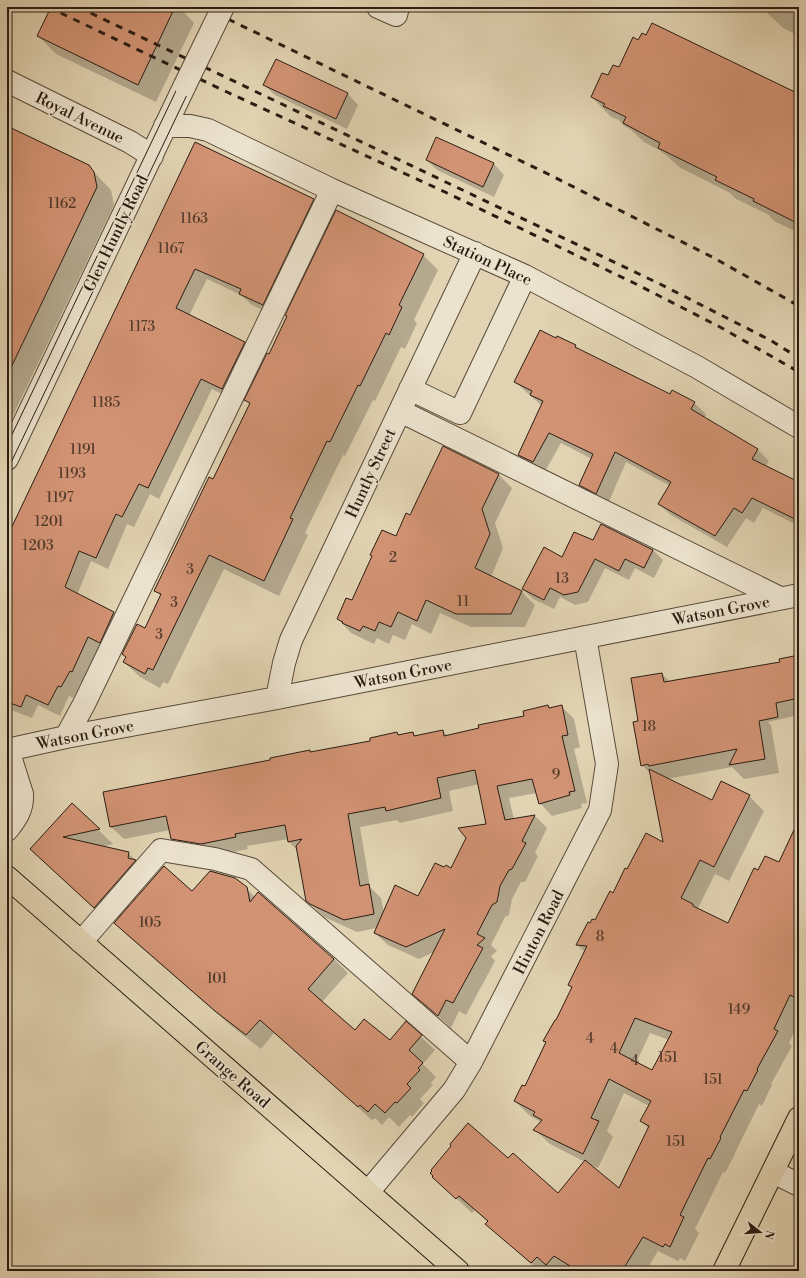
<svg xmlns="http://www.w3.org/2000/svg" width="806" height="1278" font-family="'Libre Bodoni',serif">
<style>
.shadow{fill:#0003;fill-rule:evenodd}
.building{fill:#d29374;stroke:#2a1c12;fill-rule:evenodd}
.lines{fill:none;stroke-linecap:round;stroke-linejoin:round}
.minor-casing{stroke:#584a3a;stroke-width:24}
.major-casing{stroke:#2a1c12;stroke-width:24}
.minor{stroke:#ece3ce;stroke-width:22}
.major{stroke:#e2d4b3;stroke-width:22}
.tram{stroke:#2a1c12;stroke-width:1}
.rail{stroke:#2a1c12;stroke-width:3;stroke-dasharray:7 7;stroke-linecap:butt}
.minor-bridge-casing{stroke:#584a3a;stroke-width:24;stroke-linecap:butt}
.minor-bridge{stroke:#ece3ce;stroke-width:22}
.labels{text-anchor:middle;stroke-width:3;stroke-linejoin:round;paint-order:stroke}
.number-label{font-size:14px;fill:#543a2a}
.street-label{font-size:16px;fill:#2a1c12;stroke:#ece3ce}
</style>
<rect width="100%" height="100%" fill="#e2d4b3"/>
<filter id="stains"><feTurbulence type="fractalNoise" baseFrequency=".005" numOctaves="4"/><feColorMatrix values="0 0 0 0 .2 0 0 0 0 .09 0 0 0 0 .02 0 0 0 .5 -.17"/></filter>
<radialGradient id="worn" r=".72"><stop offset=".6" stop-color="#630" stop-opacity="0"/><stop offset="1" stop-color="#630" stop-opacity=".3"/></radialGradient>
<path class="shadow" d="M52 7H179L194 23 156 102 56 54 38 36Z
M466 7H472L471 10Z
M764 7H799V36L783 28 763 9Z
M276 60 348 94 358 105 347 129 275 95 264 85Z
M620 69 799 95V233L774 221 769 215 736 199 730 193 679 167 667 156 659 150 644 142 630 129 624 126 619 120 611 117 592 97 609 77Z
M7 127 88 166 111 190 114 205 7 428Z
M437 138 494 164 504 175 494 197 437 170 427 160Z
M195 143 313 200 324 212 274 315 252 305 241 295 207 279 189 316 244 343 256 354 234 400 212 389 159 499 150 494 134 527 127 524 108 569 91 561 77 595 114 613 125 625 83 683 81 682 73 698 69 696 60 716 38 705 32 718 11 710 9 714 7 713V539Z
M423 255 438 270 414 320 417 323 405 349 401 347 375 401 373 400 345 456 343 455 305 533 308 535 279 596 224 569 168 684 163 682 160 688 140 677 124 662 127 658 123 654 145 629 161 596 156 591 214 480 250 404 246 400 270 355Z
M557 339 575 346 580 351 670 396 694 403 706 414 704 418 758 450 769 461 766 466 799 483V526L763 508 754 523 746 518 727 547 671 515 659 504 670 486 626 462 608 504 591 496 580 485 592 459 561 443 544 473 530 466 519 455 542 406 515 382Z
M498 474 512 488 495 523 503 548 491 577 522 592 535 605 525 627H471L440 613 431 634 412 624 405 640 393 635 389 644 377 638 374 644 351 633 338 619 353 602 410 516Z
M594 541 653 550 663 560 654 578 635 568 629 580 605 568 588 602 575 605 560 597 554 609 533 599 523 589 563 558Z
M799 656V715L768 722 771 725 779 773 744 779 732 767 667 779 712 801 749 796 764 811 729 881 715 874 697 910 728 925 759 872 779 864 799 822V1022L789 1043 792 1046 771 1084 772 1085 762 1106 759 1104 735 1153V1154L725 1173 723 1172 695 1229 699 1233 685 1261 680 1258 678 1261 658 1251 646 1271H539L502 1238 487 1224 488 1222 475 1210 472 1213 434 1177 508 1160 558 1194 585 1162 550 1144 535 1130 541 1122 530 1116 515 1101 525 1087 546 1043 545 1041 556 1022 573 988 569 985 585 952 577 945 588 923 590 924 596 922 628 870 664 843 652 775 642 765 639 722 662 674 670 682 781 662ZM650 1033 669 1040 653 1071 636 1063ZM624 1093 649 1106 641 1121 649 1129 620 1190 589 1164 598 1168 613 1137 607 1131Z
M561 706 574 719 580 747 574 749 587 803 581 804 582 808 552 816 540 803 537 793 509 798 514 820 535 816 547 828 535 853 538 856 525 882H521L512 899 509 915 505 917 491 945 497 951 491 956 495 961 466 1015 459 1011 451 1028 414 994 434 952 419 959 388 945 375 933 377 928 357 932 324 917 307 900 297 850 289 842V839L247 846 248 849 214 856 184 851 171 838 170 830 124 839 111 827 271 760 310 751 311 753 372 742 396 733 399 736 413 733 416 736 442 731 448 736 525 717 548 707 550 709ZM479 784 487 824 452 869H445L419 897 384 913 381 898 370 887 360 827 397 820 400 823 453 811 449 791Z
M72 805 113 844 102 847 128 853 144 868 109 923 47 864Z
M246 888 255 897 259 894 334 959 348 973 322 1002 355 1031 390 1042 406 1023 435 1050 423 1064 436 1077 431 1083 433 1085 420 1099 424 1103 412 1117 410 1115 399 1127 389 1117 382 1125 375 1118 372 1120 274 1033 261 1049 230 1025 129 937 115 923 193 892Z"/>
<path class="building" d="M51 7H175L138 85 37 36Z
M652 23 799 94V224L753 201 754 199 715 180 717 177 658 148 660 143 623 123 626 117 603 106 605 104 591 97 602 73 608 75 613 65 619 67 633 37 638 40 642 33 646 35Z
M276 59 348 93 336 119 263 85Z
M7 126 89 165 94 172 97 187 7 376Z
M436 137 494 163 483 187 426 160Z
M195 142 314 199 263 305 239 294 241 289 195 269 176 308 245 342 222 389 201 379 148 488 139 484 122 517 116 514 96 558 79 551 65 587 114 612 100 643 88 637 72 672 70 671 61 687 58 686 48 705 26 695 21 707 7 702V537Z
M336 210 424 254 399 305 402 307 389 335 386 333 360 386 358 385 330 442 327 441 290 518 293 519 264 581 209 555 153 670 148 668 145 674 123 662 126 657 122 654 137 624 145 628 161 594 154 591 209 477 213 479 250 403 244 400 267 353 269 354 287 316 285 315Z
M540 330 556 338 557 336 576 345 575 347 670 394 672 390 695 402 691 409 758 449 752 459 799 482V521L752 498 742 513 734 508 715 536 658 504 671 482 615 452 596 494 579 485 593 454 549 433 533 462 518 455 543 401 530 395 532 391 514 382Z
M443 446 499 474 482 509 490 534 475 568 522 591 511 614H456L426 600 417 621 398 612 391 627 379 622 375 631 363 626 360 631 342 623 343 622 337 619 346 598 352 600 372 556 370 555 382 530 396 536 406 513 410 515Z
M601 524 653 550 644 568 625 559 619 571 595 559 578 592 564 595 550 588 544 600 522 589 544 547 562 557 574 532 593 540Z
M799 655V698L776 703 778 717 759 721 765 759 729 765 737 749 649 766 648 764 641 766 633 722 638 721 631 678 662 673 664 682 780 662 779 659Z
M548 705 549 708 562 705 568 735 562 736 575 791 569 792 570 795 539 804 532 779 497 786 505 820 535 815 522 841 526 843 512 869 509 870 500 886 497 902 492 905 477 934 485 938 477 945 483 948 453 1003 446 1000 438 1016 412 994 445 929 406 947 374 933 395 885 418 896 435 863 444 867 446 865 451 868 466 838 458 828 486 824 475 770 437 778 441 798 386 811 385 807 348 814 360 886 369 884 374 914 344 920 310 904 306 901 296 846 302 839 288 842 285 825 235 834 236 837 201 844 171 839 166 816 110 827 103 792 270 760V758L310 750V752L370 741V738L397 732 398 735 413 732 414 736 443 730 444 736 479 728 478 725 524 716 523 711Z
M649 769 712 800 721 781 750 795 714 867 700 860 681 898 693 904V906L728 923 753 870 754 868 758 870 765 856 779 862 799 819V986L794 997 790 995 774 1029 778 1031 757 1069 758 1070 747 1091 744 1090 720 1137 721 1138 710 1159 708 1158 680 1215 684 1217 670 1247 665 1244 663 1247 643 1237 622 1271H578L554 1256 546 1265 537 1257 531 1263 485 1224 488 1221 459 1196 456 1199 432 1177 433 1176 430 1173 432 1171 431 1170 451 1146 450 1144 468 1123 508 1158 513 1153 558 1193 585 1160 619 1188 649 1126 640 1121 651 1101 609 1079 591 1118 599 1121 583 1154 533 1130 542 1120 533 1115 535 1112 514 1101 522 1085 525 1086 546 1042 543 1041 555 1020H556L572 987 568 985 587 946 576 945 588 922 590 923 592 919 595 920 610 891 613 893 625 868 627 869 646 833 663 842ZM635 1018 672 1032 652 1070 619 1053Z
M72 803 100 829 63 837 129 852 128 858 136 860 94 908 30 849Z
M164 866 192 891 210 871 235 878 247 887 250 902 258 892 334 959 308 989 355 1030 364 1019 390 1040 406 1021 422 1035 409 1050 423 1063 418 1068 420 1070 407 1084 411 1088 397 1103 395 1102 385 1113 375 1104 368 1112 360 1105 358 1107 260 1020 246 1035 215 1011 114 923Z"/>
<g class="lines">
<g class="minor-casing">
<path id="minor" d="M378 7 396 15 398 7
M7 81 130 142 152 156
M165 126H190L208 130 332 190 525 276 697 367 799 427
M410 389 460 413 525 276
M400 411 780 598
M7 459 185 85
M277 698 284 663 291 640 475 253
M66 737 84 704 332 190
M7 750 66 737 277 698 799 595
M7 830C16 819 23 809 22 794L8 750
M81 942 161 850 215 859 251 869 471 1062
M773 1172 799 1185
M368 1192 454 1090 471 1062 600 810 607 764 585 637"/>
</g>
<g class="major-casing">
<path id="major" d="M7 877 458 1271
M724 1271 799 1118"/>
</g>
<use href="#minor" class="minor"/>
<use href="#major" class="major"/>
<path class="tram" d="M7 445 216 7
M7 471 229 7"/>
<path class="rail" d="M48 7 227 92 445 192 636 284 720 327 799 372
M78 7 660 284 770 340 799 358
M203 7 550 175 714 258 799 306"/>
<g class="minor-bridge-casing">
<path id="minor-bridge" d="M185 85 223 7"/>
</g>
<use href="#minor-bridge" class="minor-bridge"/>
</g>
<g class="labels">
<g class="number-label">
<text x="62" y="208">1162</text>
<text x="194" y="223">1163</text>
<text x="171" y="253">1167</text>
<text x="142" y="331">1173</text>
<text x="106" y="407">1185</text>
<text x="83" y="454">1191</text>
<text x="72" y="478">1193</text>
<text x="60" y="502">1197</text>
<text x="49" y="526">1201</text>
<text x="38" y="550">1203</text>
<text x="393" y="562">2</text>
<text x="190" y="574">3</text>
<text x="562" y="583">13</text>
<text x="463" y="606">11</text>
<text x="174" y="607">3</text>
<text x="159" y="639">3</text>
<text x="649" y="731">18</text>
<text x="556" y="779">9</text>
<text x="150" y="927">105</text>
<text x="600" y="941">8</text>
<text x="217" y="983">101</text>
<text x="739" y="1014">149</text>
<text x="590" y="1043">4</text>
<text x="614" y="1053">4</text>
<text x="668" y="1062">151</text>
<text x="635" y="1065">4</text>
<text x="713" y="1084">151</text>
<text x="676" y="1146">151</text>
</g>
<g class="street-label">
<text transform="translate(80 117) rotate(26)" y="6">Royal Avenue</text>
<text transform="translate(115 233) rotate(-64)" y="6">Glen Huntly Road</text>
<text transform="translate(488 260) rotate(25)" y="6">Station Place</text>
<text transform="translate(370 473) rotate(-65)" y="6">Huntly Street</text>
<text transform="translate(721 610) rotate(-11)" y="6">Watson Grove</text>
<text transform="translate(403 673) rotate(-11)" y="6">Watson Grove</text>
<text transform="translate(85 734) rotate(-11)" y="6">Watson Grove</text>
<text transform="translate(538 932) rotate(-63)" y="6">Hinton Road</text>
<text transform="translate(233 1074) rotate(41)" y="6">Grange Road</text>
</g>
</g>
<rect width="806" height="1278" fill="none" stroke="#e2d4b3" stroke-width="24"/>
<rect x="8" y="8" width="790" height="1262" fill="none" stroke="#2a1c12" stroke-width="2"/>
<rect x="12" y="12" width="782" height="1254" fill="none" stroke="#2a1c12"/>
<g transform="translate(760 1232) rotate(107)" stroke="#ece3ce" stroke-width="3" paint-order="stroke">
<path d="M0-3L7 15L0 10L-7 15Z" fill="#2a1c12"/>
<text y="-6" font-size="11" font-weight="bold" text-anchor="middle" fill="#2a1c12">N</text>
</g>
<rect width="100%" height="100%" filter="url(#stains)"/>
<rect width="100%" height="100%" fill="url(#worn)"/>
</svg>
